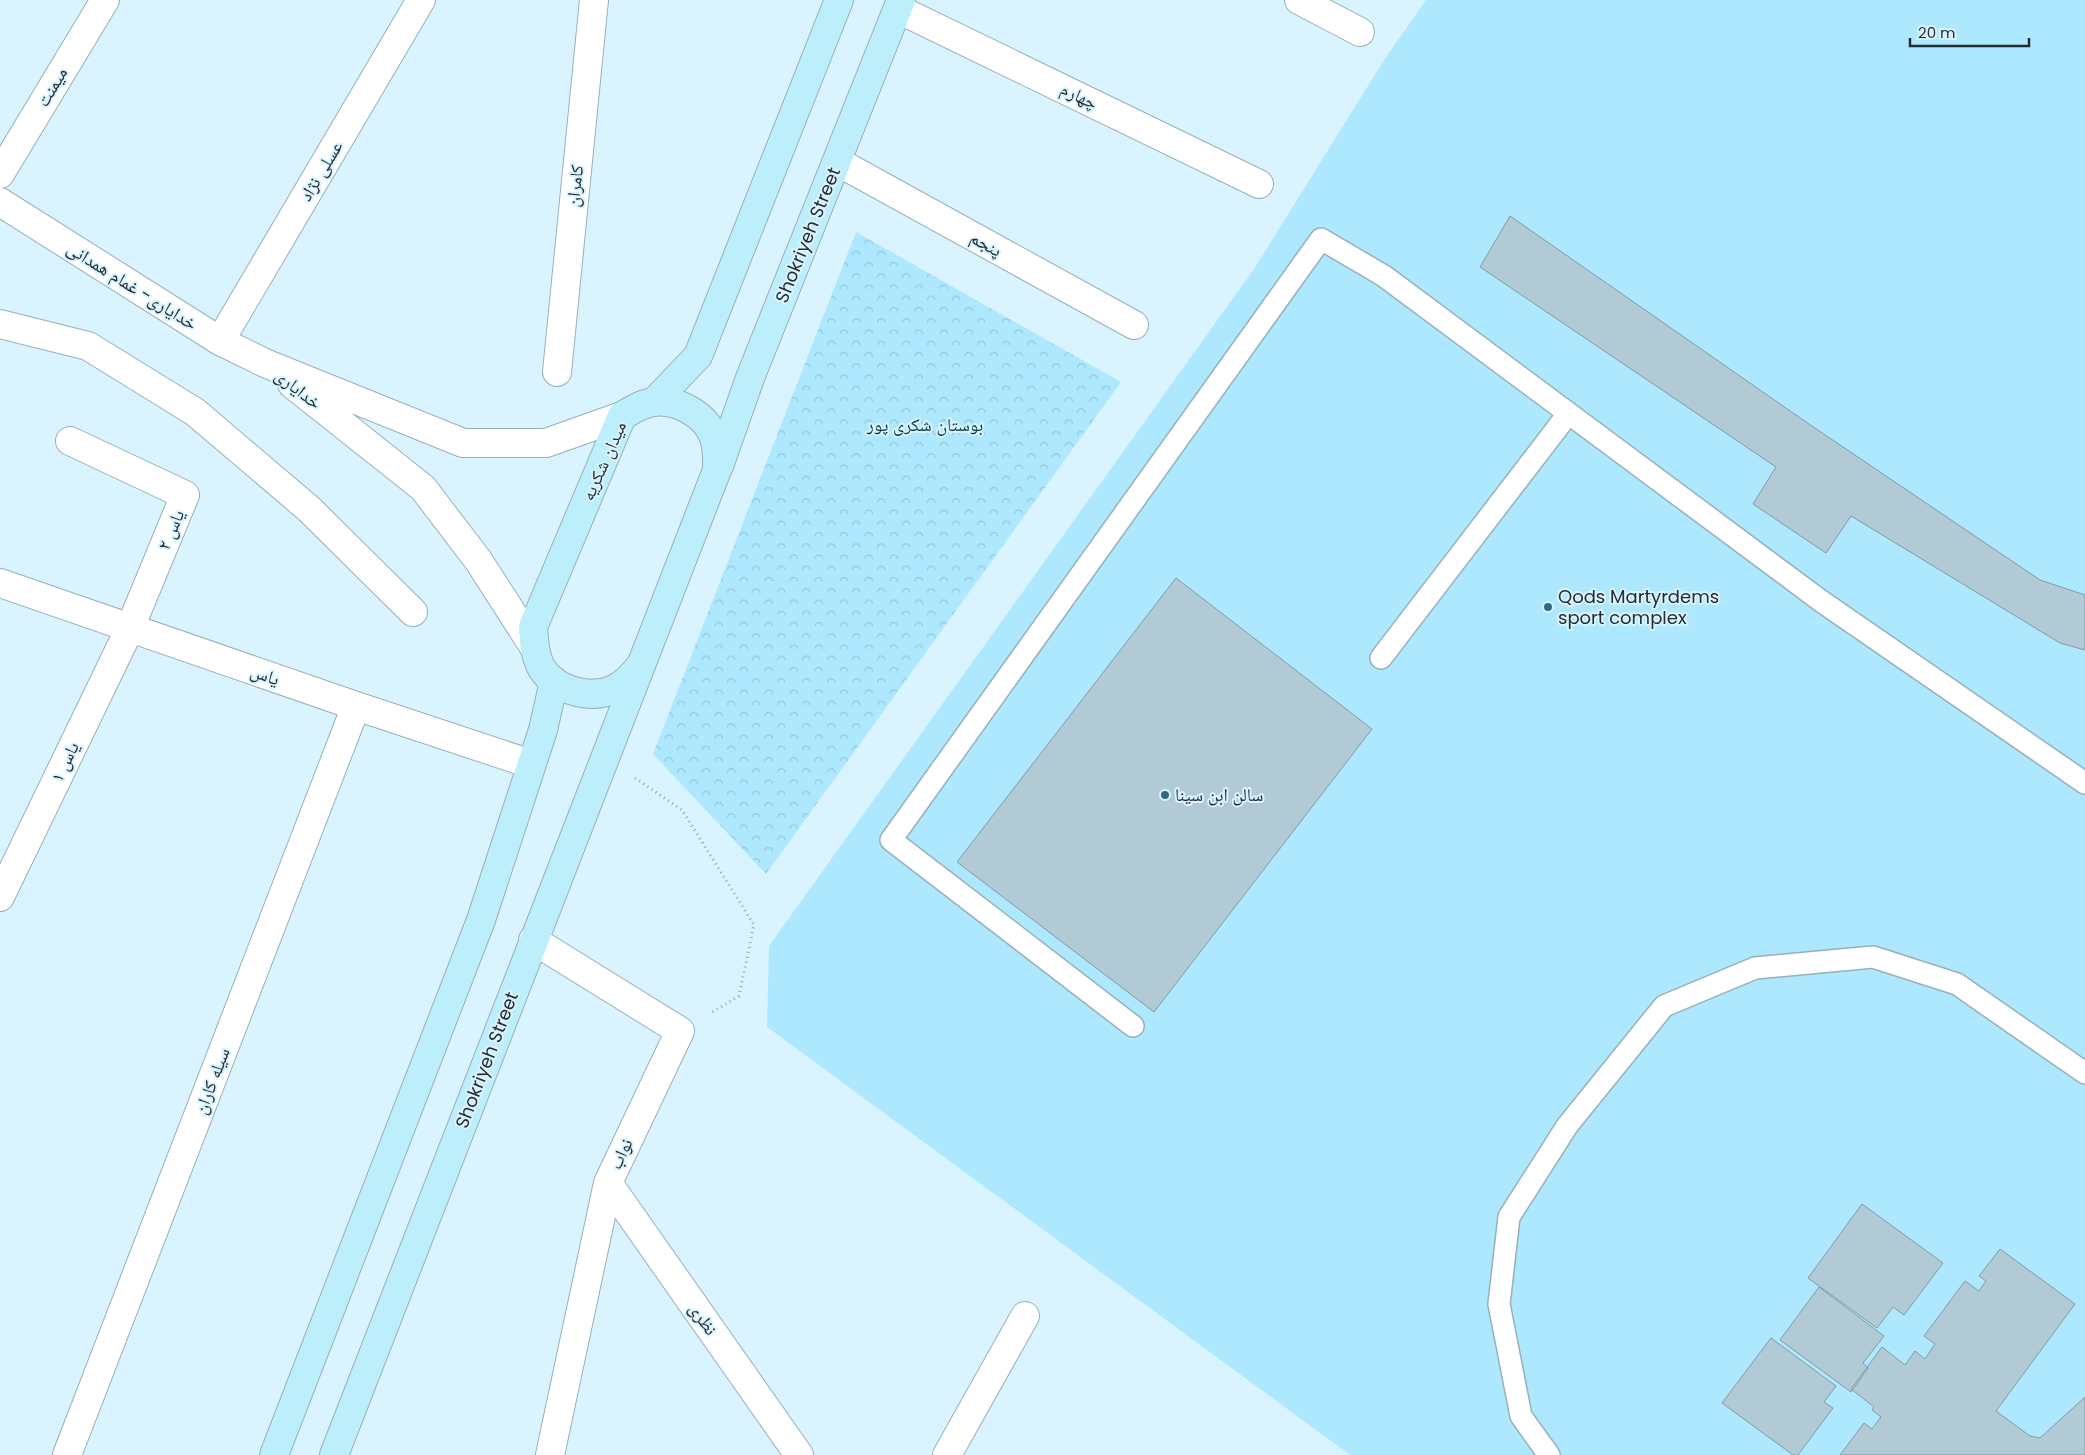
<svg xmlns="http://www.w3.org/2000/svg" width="2085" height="1455" font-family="Poppins,'Noto Naskh Arabic',sans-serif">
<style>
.grass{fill:#ade8fe}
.park{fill:url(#park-crowns)}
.building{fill:#b1cad5;stroke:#829ba5}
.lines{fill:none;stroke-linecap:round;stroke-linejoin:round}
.service-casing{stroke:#97b0ba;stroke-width:24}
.minor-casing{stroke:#97b0ba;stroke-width:30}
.tertiary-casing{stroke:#97b0ba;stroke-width:30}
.secondary-casing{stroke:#97b0ba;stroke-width:30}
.path{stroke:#93a6af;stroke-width:3;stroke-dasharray:1 4;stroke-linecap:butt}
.service{stroke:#fff;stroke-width:21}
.minor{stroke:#fff;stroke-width:28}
.tertiary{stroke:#fff;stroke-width:28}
.secondary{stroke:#bceefc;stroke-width:28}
.poi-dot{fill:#2e6c82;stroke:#daf4ff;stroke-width:2}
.labels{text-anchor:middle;stroke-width:4;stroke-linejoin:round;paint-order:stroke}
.street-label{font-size:18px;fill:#232d31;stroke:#daf4ff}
.park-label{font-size:18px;fill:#013645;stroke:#daf4ff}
.poi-label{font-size:18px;fill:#232d31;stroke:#daf4ff;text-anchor:start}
</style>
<defs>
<pattern id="park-crowns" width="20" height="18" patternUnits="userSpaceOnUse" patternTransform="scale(1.25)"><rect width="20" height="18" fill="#ade8fe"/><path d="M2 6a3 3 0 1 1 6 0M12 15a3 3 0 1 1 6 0" fill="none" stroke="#95c7da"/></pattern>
</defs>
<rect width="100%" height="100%" fill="#daf4ff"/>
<path class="grass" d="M1426 0H2085V1455H1350L767 1027 769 946 1254 269 1386 57Z"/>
<path class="park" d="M856 232 1121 382 766 874 653 754Z"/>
<path class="building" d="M1510 216 1806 422 2040 580 2085 595V650L2060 643 1851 516 1826 553 1753 504 1776 467 1480 267Z
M1176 578 1372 729 1154 1012 957 862Z
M1862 1204 1943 1263 1904 1315 1893 1307 1877 1328 1808 1278Z
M2000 1249 2075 1304 1996 1411 2030 1436 2040 1438 2085 1397V1455H1840L1864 1423 1872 1429 1881 1417 1872 1410 1874 1407 1851 1389 1882 1347 1905 1365 1915 1351 1925 1359 1935 1344 1924 1336 1965 1281 1979 1291 1986 1281 1979 1276Z
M1819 1287 1884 1336 1863 1363 1868 1368 1851 1392 1780 1340Z
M1771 1338 1836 1386 1824 1402 1833 1408 1798 1455H1793L1722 1403Z"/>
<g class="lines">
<g class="service-casing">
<path id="service" d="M1381 658 1568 414
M1133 1026 891 840 1321 239 1384 276 1821 601 2085 783
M1549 1455 1521 1416 1499 1304 1509 1217 1567 1126 1664 1006 1755 968 1873 957 1957 984 2085 1073"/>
</g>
<g class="minor-casing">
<path id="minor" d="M1299 0 1360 32
M898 9 1259 184
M838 162 1134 325
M0 174 105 0
M0 324 88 346 195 412 309 509 413 612
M220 341 421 0
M557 372 594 0
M0 583 356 706 531 764
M0 897 130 628 185 495 70 441
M533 940 680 1031 608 1183 550 1455
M608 1183 799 1455
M67 1455 356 706
M947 1455 1025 1316"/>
</g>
<g class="tertiary-casing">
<path id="tertiary" d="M0 202 220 341 267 364 463 443H546L622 416
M292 384 423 488 478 560 534 647"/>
</g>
<g class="secondary-casing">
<path id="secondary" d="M654 402 698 356 839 0
M719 466 750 378 901 0
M274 1455 481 920 543 730 554 681
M334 1455 717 470C717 458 718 447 713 435 704 414 677 399 653 402 641 404 632 410 622 416L533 627C534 640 534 652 540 665 552 689 587 700 612 690 624 685 633 675 641 665"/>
</g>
<path class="path" d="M635 778 682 810 754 925 739 996 709 1014"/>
<use href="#service" class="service"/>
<use href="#minor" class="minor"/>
<use href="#tertiary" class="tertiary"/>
<use href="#secondary" class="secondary"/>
</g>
<g class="poi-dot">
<circle cx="1548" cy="607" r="5"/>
<circle cx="1165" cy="795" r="5"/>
</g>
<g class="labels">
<g class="street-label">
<text transform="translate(52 87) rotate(-59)" y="6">میمنت</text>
<text transform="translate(1079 96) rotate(26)" y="6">چهارم</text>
<text transform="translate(321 171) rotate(-59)" y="6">عسلی نژاد</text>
<text transform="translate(575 186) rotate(-84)" y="6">کامران</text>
<text transform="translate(808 235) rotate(-68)" y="6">Shokriyeh Street</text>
<text transform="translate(986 244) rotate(29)" y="6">پنجم</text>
<text transform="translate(132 286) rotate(32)" y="6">خدایاری- غمام همدانی</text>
<text transform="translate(298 389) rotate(38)" y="6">خدایاری</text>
<text transform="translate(604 461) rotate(-66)" y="6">میدان شکریه</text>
<text transform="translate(171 530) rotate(-67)" y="6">یاس ۲</text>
<text transform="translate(265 675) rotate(19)" y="6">یاس</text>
<text transform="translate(65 762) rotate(-64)" y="6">یاس ۱</text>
<text transform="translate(487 1060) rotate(-69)" y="6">Shokriyeh Street</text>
<text transform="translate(212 1081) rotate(-69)" y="6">سیله کاران</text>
<text transform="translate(621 1154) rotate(-65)" y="6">نواب</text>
<text transform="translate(703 1319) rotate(55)" y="6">نظری</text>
</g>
<g class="park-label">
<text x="925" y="431">بوستان شکری پور</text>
</g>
<g class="poi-label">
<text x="1558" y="603">Qods Martyrdems<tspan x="1558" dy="21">sport complex</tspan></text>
<text x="1175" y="801">سالن ابن سینا</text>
</g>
</g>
<path d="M1910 38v8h119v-8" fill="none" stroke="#232d31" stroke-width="2.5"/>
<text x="1918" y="38" font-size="15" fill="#232d31" stroke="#daf4ff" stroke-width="4" paint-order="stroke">20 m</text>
</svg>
